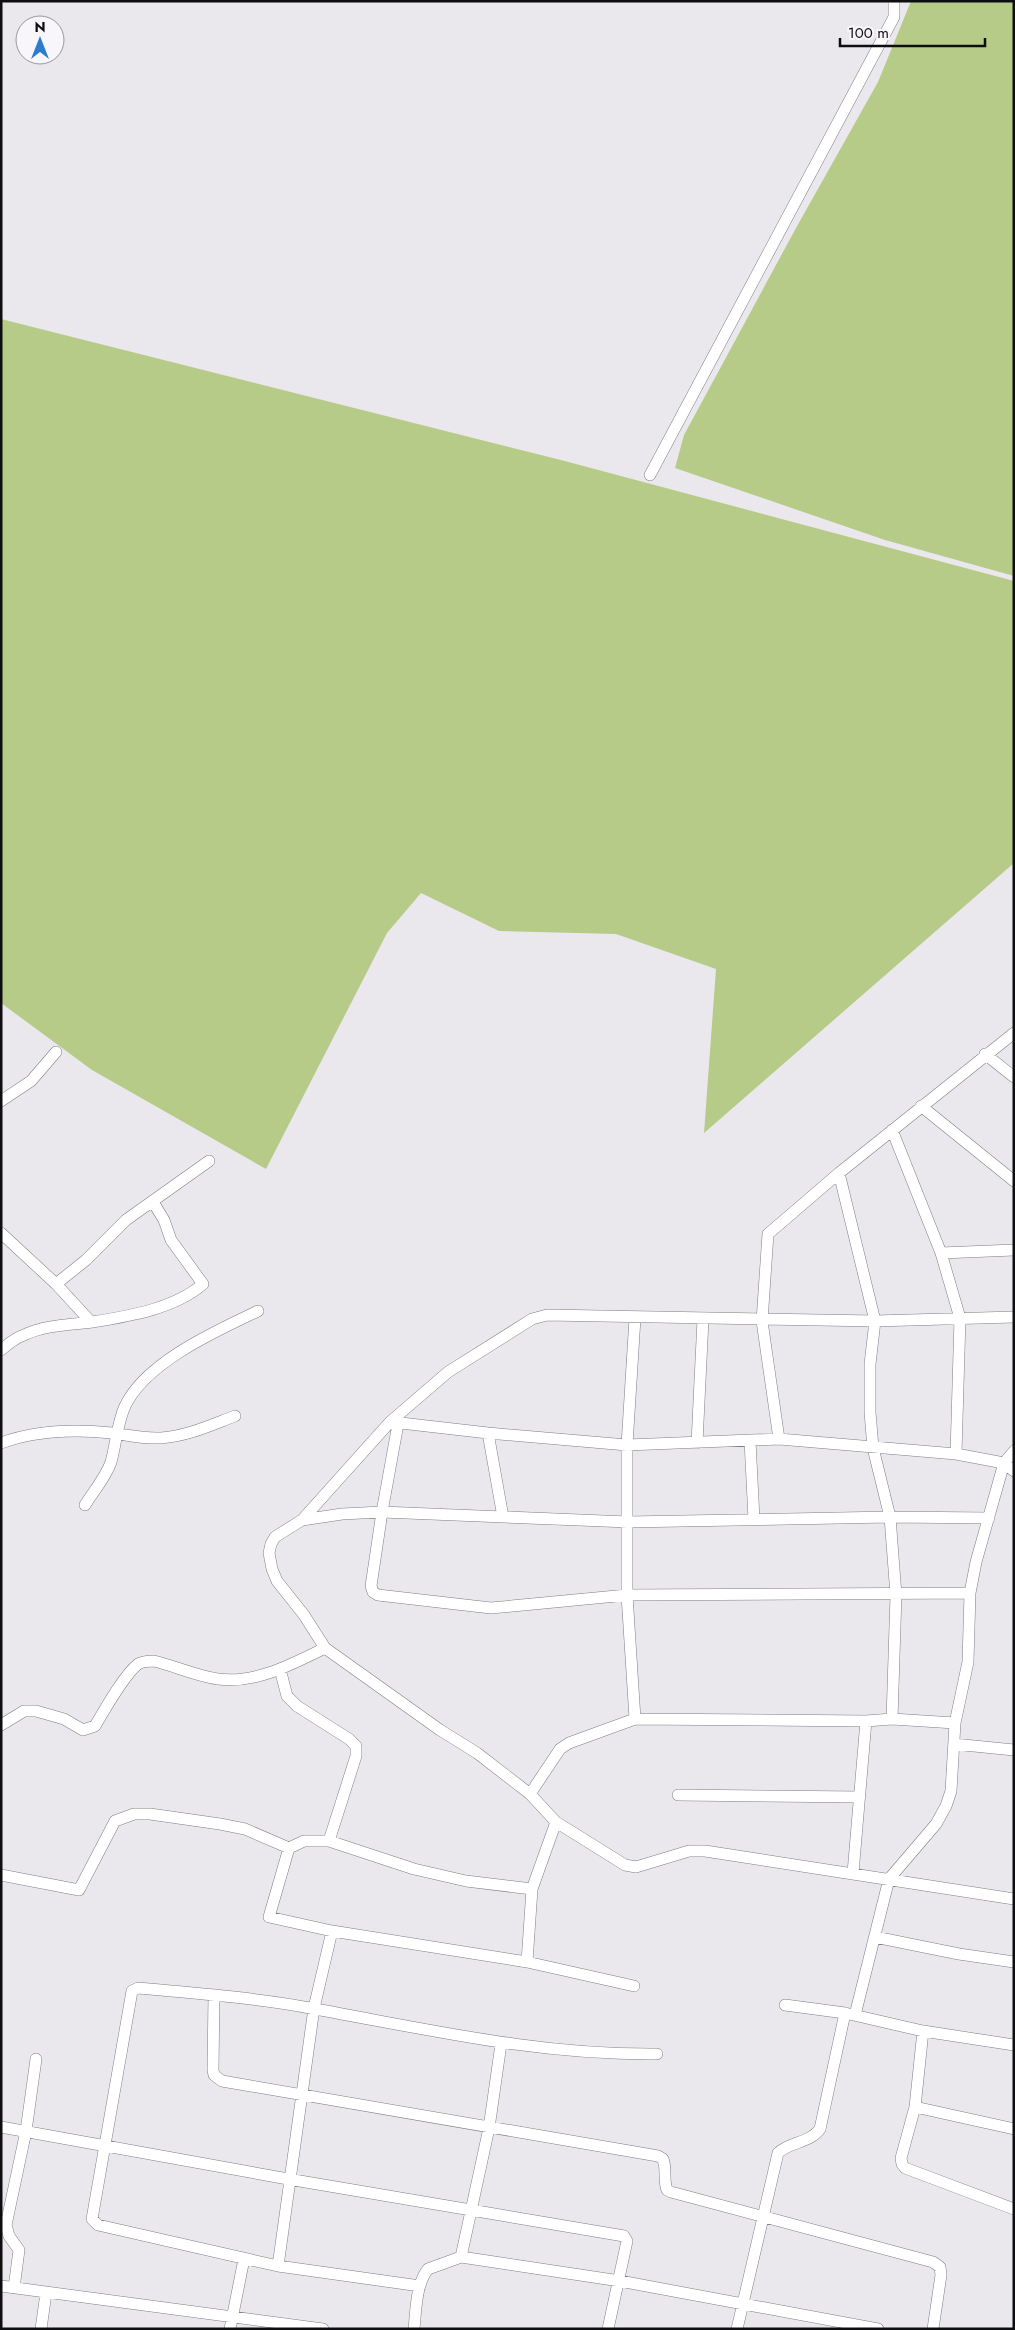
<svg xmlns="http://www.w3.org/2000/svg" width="1015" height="2330" font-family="Jost,sans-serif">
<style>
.green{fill:#b6cb88}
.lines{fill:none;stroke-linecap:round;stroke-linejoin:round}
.minor-casing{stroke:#807d83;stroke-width:12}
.minor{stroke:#fff;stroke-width:11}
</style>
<rect width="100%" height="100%" fill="#eae8ed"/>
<path class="green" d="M911 1H1014V576L885 540 675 468 684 435 796 228 878 82Z
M1 319 561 460 1014 581V863L704 1133 716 969 616 934 499 931 421 893 387 933 266 1169 92 1070 1 1003Z"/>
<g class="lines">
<g class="minor-casing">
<path id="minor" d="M650 475 894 17V1
M985 1054 1014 1077
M1 1101 31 1081 56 1052
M921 1106 1014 1181
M892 1130 941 1253 1014 1250
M839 1173 875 1321 870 1364V1412L873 1448 890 1517 896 1595 892 1719
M1 1233 56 1284 91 1322
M941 1253 960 1318 956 1454
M56 1284 86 1260 126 1220 209 1161
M1014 1317 875 1321 547 1315 532 1319 448 1372 390 1422 302 1520 275 1537 271 1544 269 1553 272 1569 277 1581 304 1615 325 1648 440 1730 477 1753 530 1794 556 1822 625 1865 636 1867 689 1851H705L1014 1899
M635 1318 627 1445V1595L635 1719
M1 1350C8 1344 15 1338 24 1335 45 1325 69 1325 92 1322 129 1316 174 1309 203 1284L171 1240 164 1220 153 1202
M392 1422 488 1433 627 1445 779 1439 956 1454 1004 1463 1014 1471
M398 1424 382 1512 371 1586 373 1592 378 1595 491 1608 627 1595 970 1593
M488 1433 503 1517
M779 1439 762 1321 768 1234 839 1173 1014 1033
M750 1441 754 1519
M1 1443C36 1430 75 1429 112 1433 128 1435 144 1439 161 1438 188 1436 211 1425 235 1416
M697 1443 703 1319
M85 1505C93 1492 106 1477 111 1462 116 1444 117 1424 125 1406 146 1362 216 1331 258 1311
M302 1520 342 1514 382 1512 628 1522 890 1517 989 1518
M280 1669 287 1696 297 1706 349 1739 356 1746V1756L329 1841
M1 1725 24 1711H36L64 1719 83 1730 95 1726C105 1709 124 1675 138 1664 143 1661 149 1661 154 1661 175 1666 196 1676 218 1679 256 1684 292 1664 325 1648
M954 1744 1014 1750
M530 1794 560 1749 569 1743 635 1719 866 1721 892 1719 955 1723
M678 1795 860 1797
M853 1873 866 1721
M1 1875 79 1890 115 1821 134 1814H150L220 1824 245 1829 289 1848
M532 1889 466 1881 414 1869 329 1841H304L289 1848 269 1917 332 1931 527 1962 634 1986
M875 1937 959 1954 1014 1962
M527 1962 532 1889 556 1822
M214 1995 213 2070 214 2075 222 2081 658 2156 663 2159C667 2169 663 2180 667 2190L671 2192 933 2262 940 2267 941 2275 933 2329
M785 2005 845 2013 923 2031 1014 2045
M855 2015 889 1879 936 1824 946 1806 951 1791 955 1723 968 1662 970 1593 976 1562 1004 1463 1014 1451
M923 2031 915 2107 1014 2129
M915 2107 901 2158 902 2164 905 2168 1014 2209
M1 2127 288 2179 624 2236 627 2241 608 2329
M461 2257 620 2281 878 2329
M278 2266 314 2008 332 1931
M1 2286 323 2329
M420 2286 278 2266 98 2225 92 2219 132 1991 138 1988 161 1990C212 1995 265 1999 315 2009 432 2030 538 2055 657 2054
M14 2288 19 2250 9 2236 6 2225 26 2131 36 2059
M41 2329 46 2293
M230 2329 244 2259
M414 2329C416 2310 416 2284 428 2269L461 2257 489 2128 501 2044
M737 2329 778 2153C789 2142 810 2143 820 2129L845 2013"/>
</g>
<use href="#minor" class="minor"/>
</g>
<rect width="1015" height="2330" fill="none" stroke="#0e0d0f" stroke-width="5"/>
<g transform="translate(40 40)"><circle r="24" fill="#f8f5fb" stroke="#9a989d"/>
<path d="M0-4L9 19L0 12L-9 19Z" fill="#2d7ccb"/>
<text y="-8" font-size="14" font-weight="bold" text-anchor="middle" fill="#0e0d0f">N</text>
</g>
<path d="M840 38v8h145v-8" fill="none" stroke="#0e0d0f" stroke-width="2.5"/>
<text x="848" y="38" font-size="15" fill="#0e0d0f" stroke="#f8f5fb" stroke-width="4" paint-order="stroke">100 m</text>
</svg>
